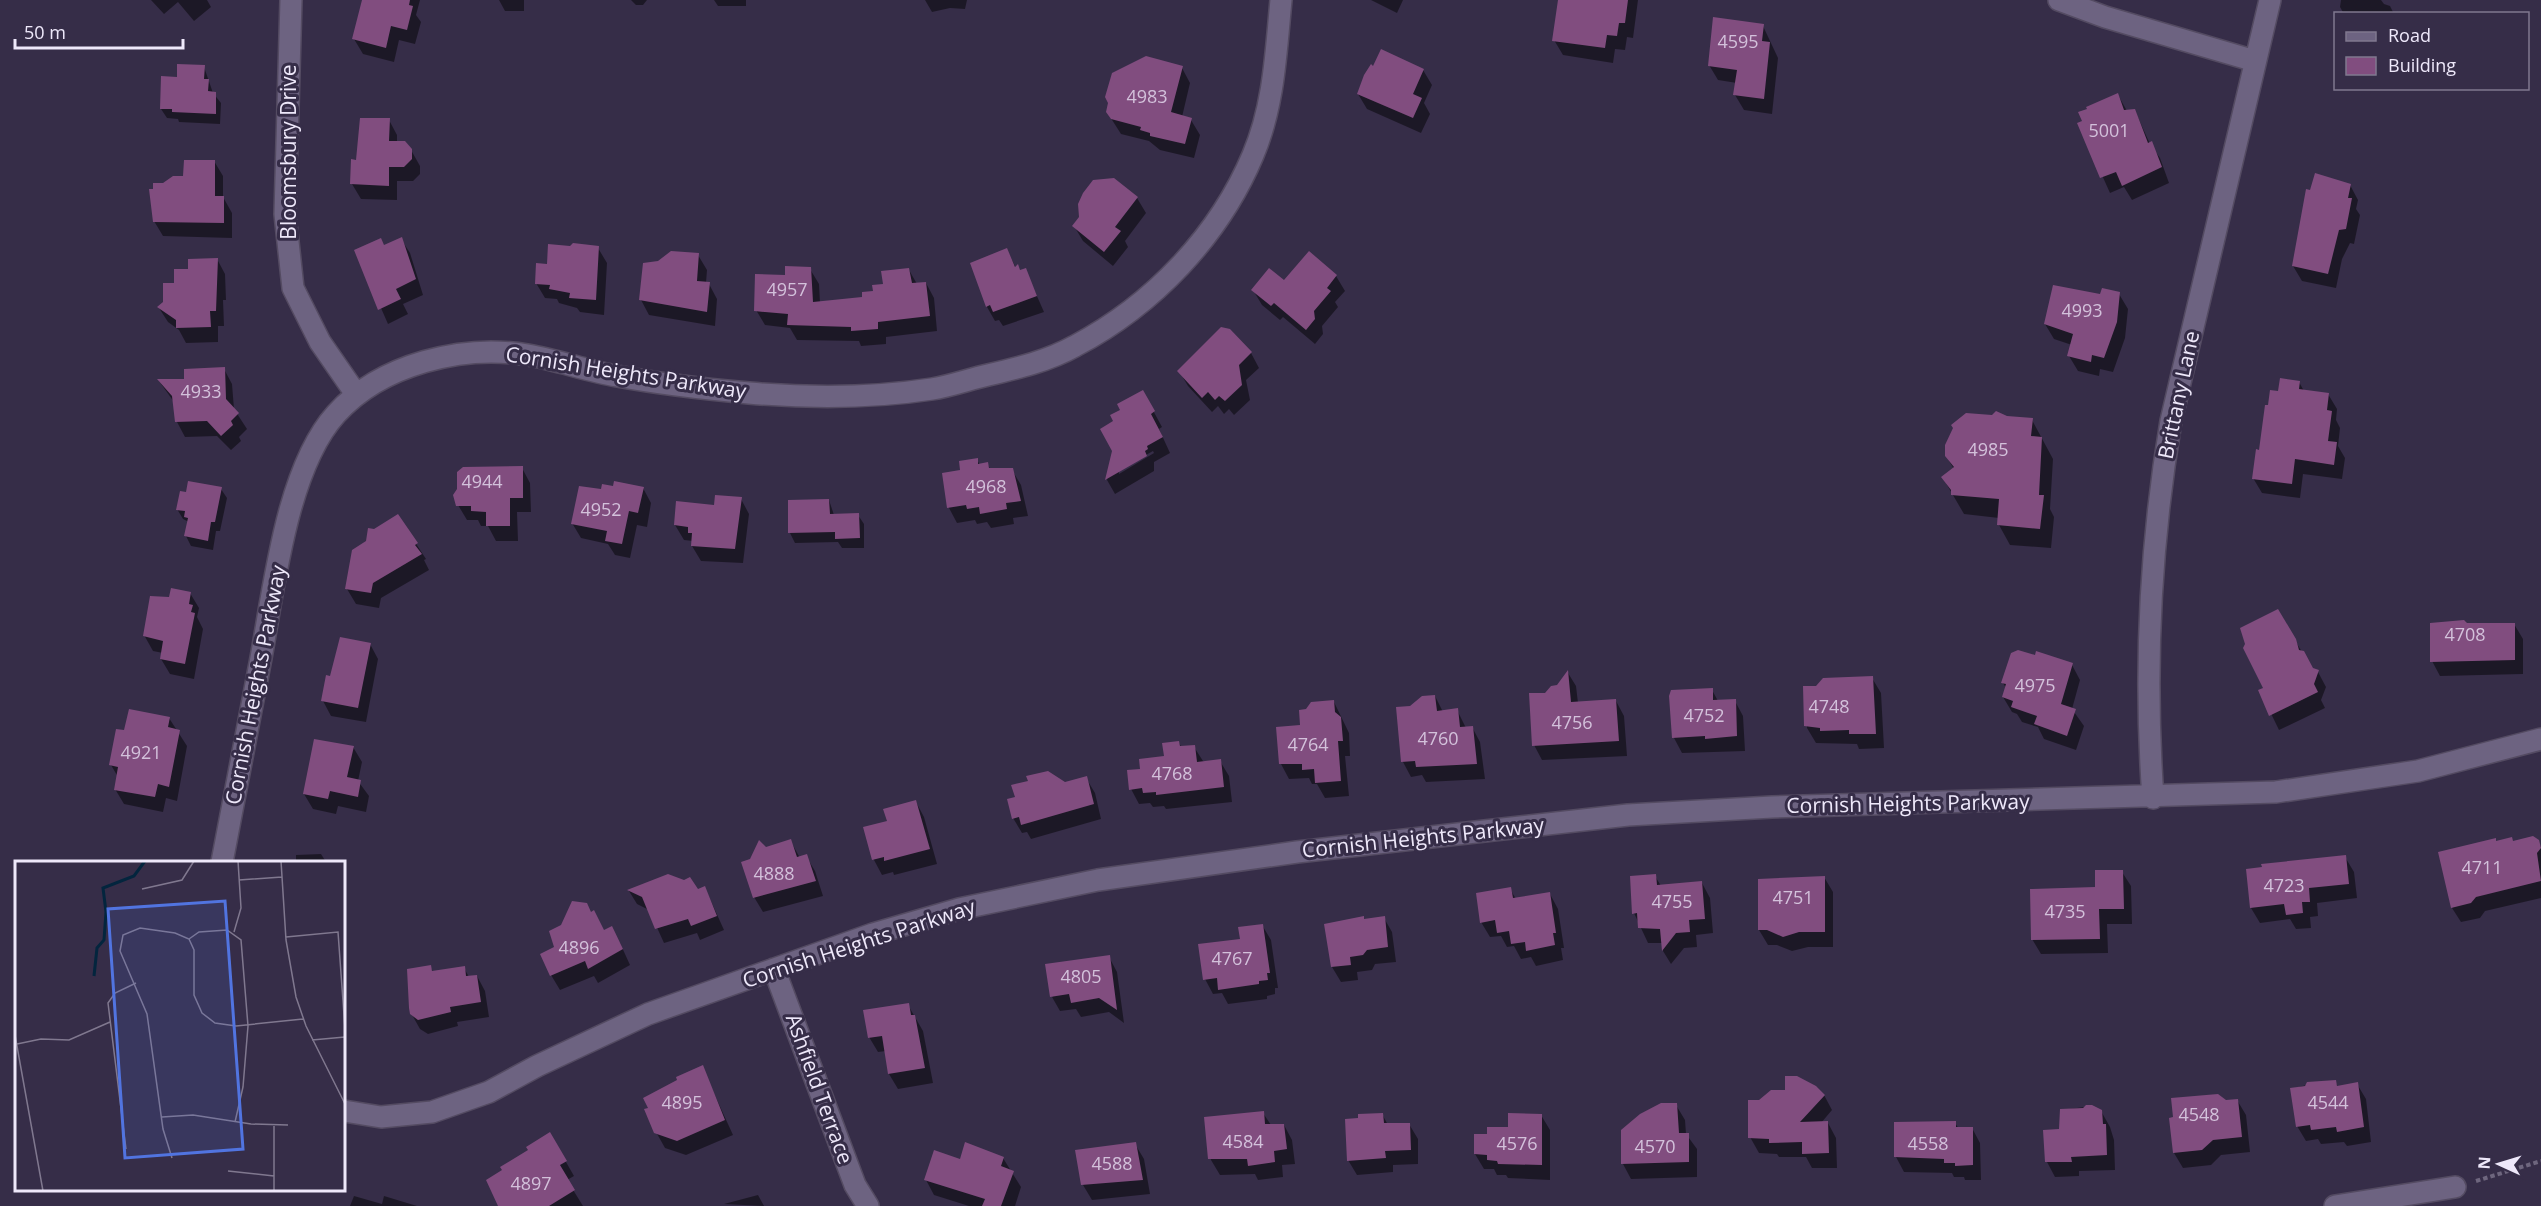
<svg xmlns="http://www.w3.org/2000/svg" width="2541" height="1206" font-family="'Open Sans',sans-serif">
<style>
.shadow{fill:#0007;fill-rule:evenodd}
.building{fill:#814d7f}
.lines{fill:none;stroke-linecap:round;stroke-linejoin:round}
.street-casing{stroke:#544b62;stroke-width:24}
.path{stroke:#6e667e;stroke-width:4;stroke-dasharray:4.5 3;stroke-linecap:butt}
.street{stroke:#6d6381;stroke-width:21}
.labels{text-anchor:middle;stroke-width:6;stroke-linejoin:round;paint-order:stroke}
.number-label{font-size:18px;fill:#d3c1db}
.street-label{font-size:21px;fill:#eee8fa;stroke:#362d48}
.inset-river{fill:none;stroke:#03253e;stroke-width:3}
.inset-road{fill:none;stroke:#80788f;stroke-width:1.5}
.view{fill:#5174e0;fill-opacity:0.15;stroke:#5174e0;stroke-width:3}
.inset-edge{fill:none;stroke:#eee8fa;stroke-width:3}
</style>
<rect width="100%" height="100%" fill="#362d48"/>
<path class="shadow" d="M151 0H207L211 7 194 21 178 2 164 14Z
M364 0H420L416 15 421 22 415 44 399 40 394 62 363 54 354 39Z
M499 0H524V11H505Z
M631 0H647L643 5H636Z
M714 0H746V6H718Z
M925 0H967L965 9 950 8 932 12Z
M1371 0H1403L1397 13Z
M1559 0H1638L1633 38 1627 37 1625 50 1615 49 1613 63 1563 55 1554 40Z
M2341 0H2381L2384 4 2390 6 2394 14H2344L2340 7Z
M1763 26 1778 58 1772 114 1744 110 1735 95 1737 83 1718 80 1709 65Z
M204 67 213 93 221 103 220 124 179 122 178 119 167 118 161 109 178 79Z
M1182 68 1190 83 1182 117 1191 120 1200 135 1194 158 1160 150 1149 141 1121 134 1107 112Z
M1423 70 1432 85 1424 103 1430 114 1421 133 1367 109 1358 94Z
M2118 95 2127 111H2135L2150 144 2160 158 2169 183 2132 200 2124 187 2110 193 2079 124Z
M389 120 397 135V143L411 150 420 166V174L413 181H397V200L361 199 352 184 358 161Z
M214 161 223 176V197L232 213V238L163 236 154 221 163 185 185 178Z
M1114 179 1137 198 1146 213 1125 241 1128 247 1113 266 1083 241 1074 226Z
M2350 185 2358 200 2356 209 2360 215 2354 244 2350 243 2342 259 2336 288 2302 281 2293 266Z
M401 239 410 253 423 295 403 304 408 314 388 324 356 251 384 247Z
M598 248 607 263 604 315 580 312 577 308 559 303 557 299 545 298 536 283 548 265Z
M1007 250 1016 268 1020 271 1025 269 1044 312 1003 326 999 320 995 321 987 307 972 264Z
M698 255 707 270 706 283 709 284 717 299 715 326 649 315 641 300Z
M217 259 225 274 226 300H223L224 326H218V342L186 343 179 330 168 322 159 308 189 270Z
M810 269 819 284 820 303 864 298 909 270 917 284 926 283 934 298 937 331 886 337V344L861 346 859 341 797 340 790 328 765 325 756 310 786 277Z
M1336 276 1345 291 1335 302 1338 307 1322 326 1323 334 1315 344 1283 317 1280 320 1262 305 1253 290 1284 282Z
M2119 294 2128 309 2125 338 2113 372 2100 369 2099 376 2078 371 2069 356 2072 345 2054 339 2045 324 2101 296Z
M1229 330 1251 353 1259 368 1246 380 1250 400 1234 415 1229 409 1224 414 1218 406 1212 412 1188 386 1179 371Z
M224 369 232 384 234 409 247 429 239 437 241 441 231 450 217 436 185 437 177 422 174 402 159 381 186 380Z
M2299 382 2304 391 2328 394 2337 409 2336 420 2340 428 2338 446 2345 458 2342 479 2303 474 2300 498 2262 493 2253 478 2270 407 2279 393Z
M1143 392 1162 427 1159 429 1170 453 1154 462V471L1115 494 1107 480 1114 451 1115 422 1122 410ZM1153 451 1154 453 1119 474V470Z
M2032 420 2053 459 2050 509 2054 517 2051 548 2010 545 1999 525V518L1964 514 1943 478 1954 469 1946 456Z
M977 460 980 465 987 464 991 470H1012L1021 485 1028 516 1013 518 1014 524 991 528 987 522 977 524 975 520 957 523 949 508 943 474 962 471Z
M522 468 530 483 531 512H517L518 541H496L488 526H481L478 520H467L458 505Z
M643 488 651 503 647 527 637 525 630 558 615 555 608 544 581 538 572 523 602 491Z
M221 489 227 498 220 531H216L213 550 191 546 186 536 189 522 183 519 177 509Z
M741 499 749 514 743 563 701 561 692 546 693 541 684 540 675 525Z
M829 500 834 515H858L864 524V548H842L838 542 795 543 790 533Z
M398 516 426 559 424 560 429 570 381 598 379 608 356 604 347 589 367 541 375 531Z
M190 593 199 608 197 617 203 629 194 679 170 674 161 659 163 653 153 651 144 635 171 599Z
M2277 611 2313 670 2318 672 2326 687 2321 700 2325 708 2279 730 2260 691 2265 689Z
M2514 624 2523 639V674L2440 676 2432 661 2467 625Z
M370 644 378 659 366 722 331 716 323 701Z
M2072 665 2080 680 2072 709 2084 726 2076 750 2044 739 2038 727 2022 722 2017 714 2012 712 2003 697 2006 688 2003 683Z
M1568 673 1576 686 1578 703 1616 701 1624 716 1627 756 1542 760 1534 745 1546 694 1557 687Z
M1872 678 1881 693 1884 748 1859 749 1857 744 1816 743 1807 728 1804 688Z
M1712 690 1718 701H1735L1743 716 1745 751 1682 753 1674 738Z
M1435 696 1443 712 1457 710 1466 728 1472 727 1480 742 1485 779 1426 782 1422 775 1411 777 1403 762 1411 707Z
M1334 702 1349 733 1350 756H1345L1349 796 1325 798 1317 784H1312L1309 778 1289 779 1281 764Z
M169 718 187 746 177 801 166 798 163 812 124 804 115 789 118 777 111 765 126 732Z
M1179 743 1182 748 1194 747 1203 761H1220L1229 776 1232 802 1166 809 1164 806 1153 807 1150 803 1139 804 1131 789 1141 770 1166 758Z
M353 747 362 762 358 781 369 796 366 812 338 806 336 814 313 809 304 794Z
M1086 778 1095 793 1101 819 1031 839 1027 832 1022 833 1013 818 1064 784Z
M916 802 924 817 937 864 894 875 893 872 882 875 874 860 865 828 888 822Z
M790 840 800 858 806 856 815 871 823 896 763 912 754 897 751 861 766 849Z
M2538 841 2541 847V898L2485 911 2480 918 2461 922 2452 908 2514 842Z
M321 854 326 862H296V855Z
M2345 857 2354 872 2357 898 2317 903 2318 916 2310 917 2311 928 2296 929 2290 919 2260 923 2251 908Z
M2122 872 2131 886 2132 924H2107L2108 953 2041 954 2032 939Z
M668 875 697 891 705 888 724 930 700 940 697 933 664 943 649 910 637 904 629 891Z
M1655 876 1661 886 1702 883 1710 898 1713 933 1696 935 1697 947 1684 948 1671 964 1663 951V943H1648L1634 913Z
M1824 877 1833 892V947H1808L1792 951 1777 945H1768L1759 930Z
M1510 889 1516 899 1550 894 1558 909 1564 948H1561L1563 960 1536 966 1531 957 1521 959 1514 946 1507 947 1501 936 1490 937 1481 922Z
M591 913 604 931 620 943 630 965 598 983 594 976 560 990 551 975 562 927Z
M1384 918 1392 932 1396 962 1375 964 1372 970 1357 972 1358 980 1341 982 1332 967 1364 920Z
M1262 925 1271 940 1278 988H1275V994L1267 996V999L1228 1004 1222 993 1213 994 1205 979 1242 940Z
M1109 957 1117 972 1124 1023 1109 1012 1081 1017 1076 1009 1060 1011 1052 997Z
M430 967 433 972 464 968 469 977 477 976 485 991 489 1017 457 1022 458 1026 428 1034 420 1029 411 1013Z
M908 1005 923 1031 933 1083 898 1089 889 1074 886 1051 878 1052 869 1037Z
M702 1067 733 1135 686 1155 665 1148 656 1132Z
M2335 1082 2338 1087 2357 1084 2366 1099 2371 1142 2347 1146 2344 1142 2321 1144 2318 1139 2306 1141 2297 1126 2291 1089 2315 1083Z
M1787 1091 1824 1095 1832 1110 1821 1123H1828L1836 1138 1837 1168H1812L1806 1157H1779L1777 1154 1759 1153 1750 1137 1759 1101Z
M2237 1100 2246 1115 2250 1152 2221 1155 2211 1165 2183 1168 2174 1153 2226 1102Z
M1676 1105 1685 1120 1686 1134 1697 1149V1177L1631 1179 1623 1164Z
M2092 1106 2101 1111 2110 1127 2114 1140 2115 1170 2079 1171V1176L2055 1177 2047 1162 2061 1131 2062 1110Z
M1263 1113 1271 1125H1284L1292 1140 1295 1164 1282 1165 1283 1177 1258 1180 1255 1174 1220 1175 1211 1160 1205 1119Z
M1382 1114 1388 1125 1409 1124 1418 1139V1164L1393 1165V1172L1357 1175 1348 1160Z
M1541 1115 1550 1130V1180L1508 1178 1506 1175H1497L1494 1169H1484L1475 1154 1488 1136Z
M1896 1123H1955L1959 1129 1972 1128 1980 1143 1981 1180H1965L1964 1177H1954L1952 1173 1904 1172 1896 1157Z
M550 1134 574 1176 567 1180 583 1206H499L504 1170Z
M1135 1144 1144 1159 1150 1194 1092 1200 1083 1185Z
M1003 1158 1021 1187 1015 1206H969L934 1195 926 1180 961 1161Z
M758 1195 764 1206 724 1204Z
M354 1196 382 1204 384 1196 417 1206H350Z"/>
<path class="building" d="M362 0H410L409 5 413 6 407 30 391 26 386 48 352 39Z
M1558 0H1628L1625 23H1619L1617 36 1607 35 1605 48 1552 41Z
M1713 17 1764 24 1762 41 1770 42 1764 99 1733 95 1737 70 1708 66Z
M1381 49 1424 69 1413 94 1422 98 1413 118 1357 94 1364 75 1371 64 1373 66Z
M1146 56 1183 66 1171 112 1192 118 1185 144 1150 136V133L1140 130 1141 127 1111 119 1106 112 1108 103 1105 97 1112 73Z
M177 64 205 65 204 79H209L208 91 216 92V114L172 112V109H160L161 76 177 77Z
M2118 93 2124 110 2135 109 2148 143 2152 141 2162 167 2122 186 2116 172 2100 178 2077 123 2082 121 2078 112 2087 109 2086 107Z
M360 118H390L389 141H405L412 149V159L404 167H389V186L350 184 351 159 356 160Z
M184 160H215V196H224V223L153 222 149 189H153V183H163L173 176H183Z
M2315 173 2351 184 2348 198H2352L2346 229 2339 230 2328 274 2292 266 2306 189 2310 190Z
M1114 178 1138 197 1115 227 1121 231 1104 252 1072 226 1079 217 1078 204 1083 193 1093 180Z
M402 237 416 279 396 289 401 299 378 310 354 250 381 238 384 245Z
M573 243 599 246 596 300 569 298 570 293 549 289 550 285 535 284 536 263 547 264 548 244 570 246Z
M1007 248 1015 267 1018 264 1020 270 1026 268 1037 296 993 312 990 305 986 307 970 263Z
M671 251 699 253 697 281 710 282 707 312 639 300 643 263 658 261Z
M1309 251 1337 275 1327 288 1331 291 1314 311 1315 319 1306 330 1274 303 1271 306 1251 290 1269 268 1284 280Z
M218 258 216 311H210L211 327 176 328V320L157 307 163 302V283H174V269H188V259Z
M785 266 811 267 813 302 862 297V292L873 291 872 285 883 284 881 271 909 268 912 283 926 282 930 316 878 322V329L851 331V327L787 325 788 314 754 311 755 274 785 275Z
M2053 285 2100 294 2102 288 2120 292 2117 322 2104 358 2092 355 2091 362 2067 356 2073 334 2044 324Z
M1221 327 1230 329 1252 352 1239 365 1242 385 1225 401 1219 396 1215 400 1208 392 1202 398 1177 371Z
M225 367 226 399 239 413 231 421 233 425 221 436 207 421 175 422 172 396 157 379H184V369Z
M2280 378 2300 381 2299 389 2329 393 2327 410 2332 411 2328 441 2337 442 2334 465 2295 459 2292 484 2252 479 2256 449 2259 450 2265 405H2268L2270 390 2278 391Z
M1143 390 1155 411 1151 414 1163 437 1147 446 1148 449 1145 451 1147 456 1105 480 1112 451 1100 429 1113 421 1110 415 1120 410 1117 404Z
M1996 411 2007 416 2033 418 2031 436 2042 437 2039 495H2044L2040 529 1997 525 1999 499 1951 495V490L1941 477 1954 467 1945 456V445L1953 428 1951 425 1966 413 1992 415Z
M978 458V464L988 462 989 468H1013L1021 501 1006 503 1007 509 980 514 979 507 967 509 966 505 947 508 942 473 960 470 959 461Z
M523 466V498H510V526H486V512L471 511V506H456L453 495 457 489V472L463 467Z
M188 481 222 487 215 522H211L208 541 184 536 188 518 184 517 185 511 176 510 180 491 186 492Z
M614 481 644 487 638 513 629 511 622 544 605 541 607 531 571 524 579 486 601 489 602 484 613 486Z
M715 495 742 497 735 549 691 546 692 533H688V527L674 525 676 501 714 505Z
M829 499 830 514 859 513 860 538 835 539V532L788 533V500Z
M398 514 418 543 415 545 422 554 373 583 371 593 345 589 352 550 366 541 368 528 374 529Z
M171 588 191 592 189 604 193 605 191 612 195 613 185 664 160 659 163 641 143 636 150 596 169 597Z
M2278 609 2296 639 2299 650 2304 651 2313 668 2319 670 2314 684 2318 692 2269 716 2258 690 2263 688 2243 648 2245 644 2240 628Z
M2464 620 2467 623H2515V660L2430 662V623Z
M340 637 371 643 358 708 321 701 326 675 330 676Z
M2018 650 2035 655 2036 651 2073 663 2061 704 2076 709 2067 736 2034 724 2037 716 2011 707 2013 701 2002 697 2006 684 2001 683 2011 653Z
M1568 670 1571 702 1616 699 1619 741 1532 746 1529 693H1545L1551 686 1557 685Z
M1873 676 1876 734H1849V730L1820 731V728L1804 726 1803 686H1816L1823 678Z
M1713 688V700L1736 699 1737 736 1705 739V736L1672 738 1669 696 1671 690Z
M1435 695 1437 711 1458 708 1460 727 1473 726 1477 764 1416 767 1415 761 1401 762 1396 707 1410 706 1422 696Z
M1334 700 1335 712 1341 717 1343 741H1338L1341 781 1315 783 1314 769 1302 770V764H1279L1276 727 1300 725 1299 710 1306 709 1311 702Z
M129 709 170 717 168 727 180 730 169 787 158 784 155 797 114 790 118 767 109 765 116 729 124 730Z
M314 739 354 746 347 777 361 780 358 797 330 791 328 799 303 794Z
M1179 741 1180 746 1195 745 1197 762 1221 759 1224 787 1156 795V792L1143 793 1142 788 1129 790 1127 770 1140 769 1139 759 1164 756 1162 743Z
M1048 771 1065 782 1087 776 1094 804 1021 825 1019 817 1012 819 1007 799 1015 797 1011 785 1028 781 1026 776Z
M916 800 930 849 884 861V857L872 860 863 827 887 821 883 809Z
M2533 836 2539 840 2541 848 2537 853 2541 881 2476 897 2471 903 2451 908 2438 852 2496 838V841L2512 837 2513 841Z
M791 839 797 857 807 854 816 881 753 898 741 862 750 859 759 840 766 847Z
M2346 855 2349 884 2309 888 2310 902H2302L2303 913 2286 915 2284 904 2250 908 2246 869 2262 867 2261 864Z
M2095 870H2123L2124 909H2099L2100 939 2031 940 2030 889 2095 887Z
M668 874 684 880 690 877 698 889 705 886 717 916 691 926 688 919 655 929 642 897 627 890Z
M1656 874 1657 885 1702 881 1705 919 1689 920 1690 932 1676 933 1662 951 1660 929 1638 928 1637 913 1632 914 1630 876Z
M1825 876V932H1799L1783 937 1767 930H1758V879Z
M1511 887 1513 898 1550 892 1556 933H1553L1555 945 1526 951 1525 942 1511 944 1509 931 1497 933 1495 920 1480 923 1476 893Z
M572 901 587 903 591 912 594 910 604 930 612 926 623 949 588 969 585 961 550 976 540 954 554 947 549 931 561 925Z
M1364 916V919L1385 916 1388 947 1367 950 1363 955 1350 957 1351 965 1331 967 1324 924Z
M1263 924 1270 973H1267L1268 980 1259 981V984L1218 990 1217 978 1203 980 1198 944 1240 939 1238 927Z
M1110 955 1117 1010 1099 998 1071 1003 1069 994 1050 997 1045 964Z
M431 965 432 971 465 966 466 976 477 975 481 1002 450 1007 451 1012 418 1020 410 1014 409 1008 407 969Z
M909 1003 911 1015H915L925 1068 888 1074 882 1036 868 1038 863 1010Z
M703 1065 725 1120 677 1141 654 1133 644 1109 648 1108 643 1098 677 1080 676 1077Z
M1785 1076H1797L1816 1086 1825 1095 1800 1122 1828 1121 1829 1153 1802 1154V1142L1769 1143V1139L1748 1138V1100H1759L1771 1090H1785Z
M2336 1080 2337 1086 2358 1082 2364 1127 2337 1132 2336 1127 2311 1130 2310 1125 2296 1127 2290 1088 2305 1086 2307 1082Z
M2218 1094 2226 1100 2238 1099 2242 1137 2213 1140 2202 1150 2173 1153 2169 1118 2173 1117 2171 1098Z
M1661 1103H1677L1679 1133H1689V1162L1621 1164V1130L1640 1114Z
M2086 1105H2092L2102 1110 2103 1124H2106L2107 1155 2071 1157 2072 1162H2045L2043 1130 2059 1129 2060 1109 2083 1108Z
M1264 1111 1265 1124H1284L1287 1149 1274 1151 1275 1162 1248 1166 1247 1159H1208L1204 1117Z
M1383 1113 1384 1123H1410L1411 1150 1385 1151 1386 1158 1347 1161 1345 1119 1358 1118V1114Z
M1508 1113 1542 1114V1165L1498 1164 1497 1161 1487 1160V1155L1474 1154V1134H1487V1127H1508Z
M1956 1121V1127H1973V1165L1955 1166V1163H1944V1159L1894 1157V1122Z
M550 1132 567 1161 560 1165 575 1190 549 1206H498L486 1180 502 1170 500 1167 528 1150 526 1147Z
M965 1142 1004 1157 1001 1166 1014 1171 1001 1206H982L985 1199 924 1180 934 1150 960 1159Z
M1136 1142 1143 1180 1081 1185 1075 1150Z"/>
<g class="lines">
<g class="street-casing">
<path id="street" d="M291 0 285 214 293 288 320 342 356 394
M2059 0 2105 17 2255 61
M2153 798C2144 672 2150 545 2171 421L2270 0
M222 862C235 794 248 726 261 658 274 587 287 468 336 414 381 364 463 344 528 355 558 360 587 371 617 376 660 384 705 389 749 393 808 398 873 398 932 389 951 386 970 379 988 375 1018 368 1048 361 1075 346 1153 305 1219 236 1253 155 1274 106 1276 52 1281 0
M774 969 855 1185 868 1206
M344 1111 381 1117 432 1112 489 1092 537 1066 648 1014 873 934 959 909 1098 880 1297 852 1628 815 1772 807 2276 792 2418 771 2541 739
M2335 1206 2455 1187"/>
</g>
<path class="path" d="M2476 1181 2541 1161"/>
<use href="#street" class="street"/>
</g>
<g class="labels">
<g class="number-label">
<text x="1738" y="48">4595</text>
<text x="1147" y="103">4983</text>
<text x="2109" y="137">5001</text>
<text x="787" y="296">4957</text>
<text x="2082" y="317">4993</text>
<text x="201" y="398">4933</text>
<text x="1988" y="456">4985</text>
<text x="482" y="488">4944</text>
<text x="986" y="493">4968</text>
<text x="601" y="516">4952</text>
<text x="2465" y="641">4708</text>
<text x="2035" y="692">4975</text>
<text x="1829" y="713">4748</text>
<text x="1704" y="722">4752</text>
<text x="1572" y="729">4756</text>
<text x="1438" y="745">4760</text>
<text x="1308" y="751">4764</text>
<text x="141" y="759">4921</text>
<text x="1172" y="780">4768</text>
<text x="2482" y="874">4711</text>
<text x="774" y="880">4888</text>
<text x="2284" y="892">4723</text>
<text x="1793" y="904">4751</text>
<text x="1672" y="908">4755</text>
<text x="2065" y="918">4735</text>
<text x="579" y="954">4896</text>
<text x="1232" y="965">4767</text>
<text x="1081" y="983">4805</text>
<text x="682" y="1109">4895</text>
<text x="2328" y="1109">4544</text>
<text x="2199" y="1121">4548</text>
<text x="1243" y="1148">4584</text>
<text x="1517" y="1150">4576</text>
<text x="1928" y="1150">4558</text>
<text x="1655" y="1153">4570</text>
<text x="1112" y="1170">4588</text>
<text x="531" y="1190">4897</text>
</g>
<g class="street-label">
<text transform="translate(289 152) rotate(-90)" y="7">Bloomsbury Drive</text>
<text transform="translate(626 373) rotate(9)" y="7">Cornish Heights Parkway</text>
<text transform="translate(2179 395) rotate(-78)" y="7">Brittany Lane</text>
<text transform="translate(256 685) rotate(-79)" y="7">Cornish Heights Parkway</text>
<text transform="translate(1908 804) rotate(-1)" y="7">Cornish Heights Parkway</text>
<text transform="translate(1423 838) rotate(-6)" y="7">Cornish Heights Parkway</text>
<text transform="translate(859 944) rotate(-18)" y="7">Cornish Heights Parkway</text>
<text transform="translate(819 1089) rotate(70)" y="7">Ashfield Terrace</text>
</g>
</g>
<g transform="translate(15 861)">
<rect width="330" height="330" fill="#362d48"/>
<path class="inset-river" d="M79 115 82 87 89 79 91 51 88 27 119 15 130 0"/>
<path class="inset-road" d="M266 0 271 79 281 136 291 165 330 243M224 19 267 16M127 28 167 19 179 0M219 71 226 47 223 0M271 76 323 71 330 168M174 78 184 71 212 69 226 79 233 165 228 226 220 261M0 174 28 330M297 179 330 176M2 183 26 178 54 179 95 161M147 256 178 254 236 263 273 264M259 265V330M111 288 93 142 100 132 121 122M157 297 148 268 132 153 105 90 108 74 125 67 160 72 174 78 179 89V134L187 152 200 162 221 165 288 158M213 310 259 315"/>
<path class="view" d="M210 40 228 288 110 297 93 48Z"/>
<rect width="330" height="330" class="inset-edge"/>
</g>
<rect x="2334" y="12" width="195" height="78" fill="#362d48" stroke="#80788f" stroke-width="1.5"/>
<rect x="2346" y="32" width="30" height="9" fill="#6d6381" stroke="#80788f" stroke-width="1.5"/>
<text x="2388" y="42" font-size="18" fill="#eee8fa">Road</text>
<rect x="2346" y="57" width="30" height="18" fill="#814d7f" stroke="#80788f" stroke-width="1.5"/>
<text x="2388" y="72" font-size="18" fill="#eee8fa">Building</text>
<g transform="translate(2499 1164) rotate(274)" stroke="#362d48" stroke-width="4.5" paint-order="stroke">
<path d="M0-4.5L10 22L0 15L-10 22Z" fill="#eee8fa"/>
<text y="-9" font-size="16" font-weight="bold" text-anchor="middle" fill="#eee8fa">N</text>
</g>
<path d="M15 39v9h168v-9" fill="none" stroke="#eee8fa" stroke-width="3"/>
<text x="24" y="39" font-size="18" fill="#eee8fa" stroke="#362d48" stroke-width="4.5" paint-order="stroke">50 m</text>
</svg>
